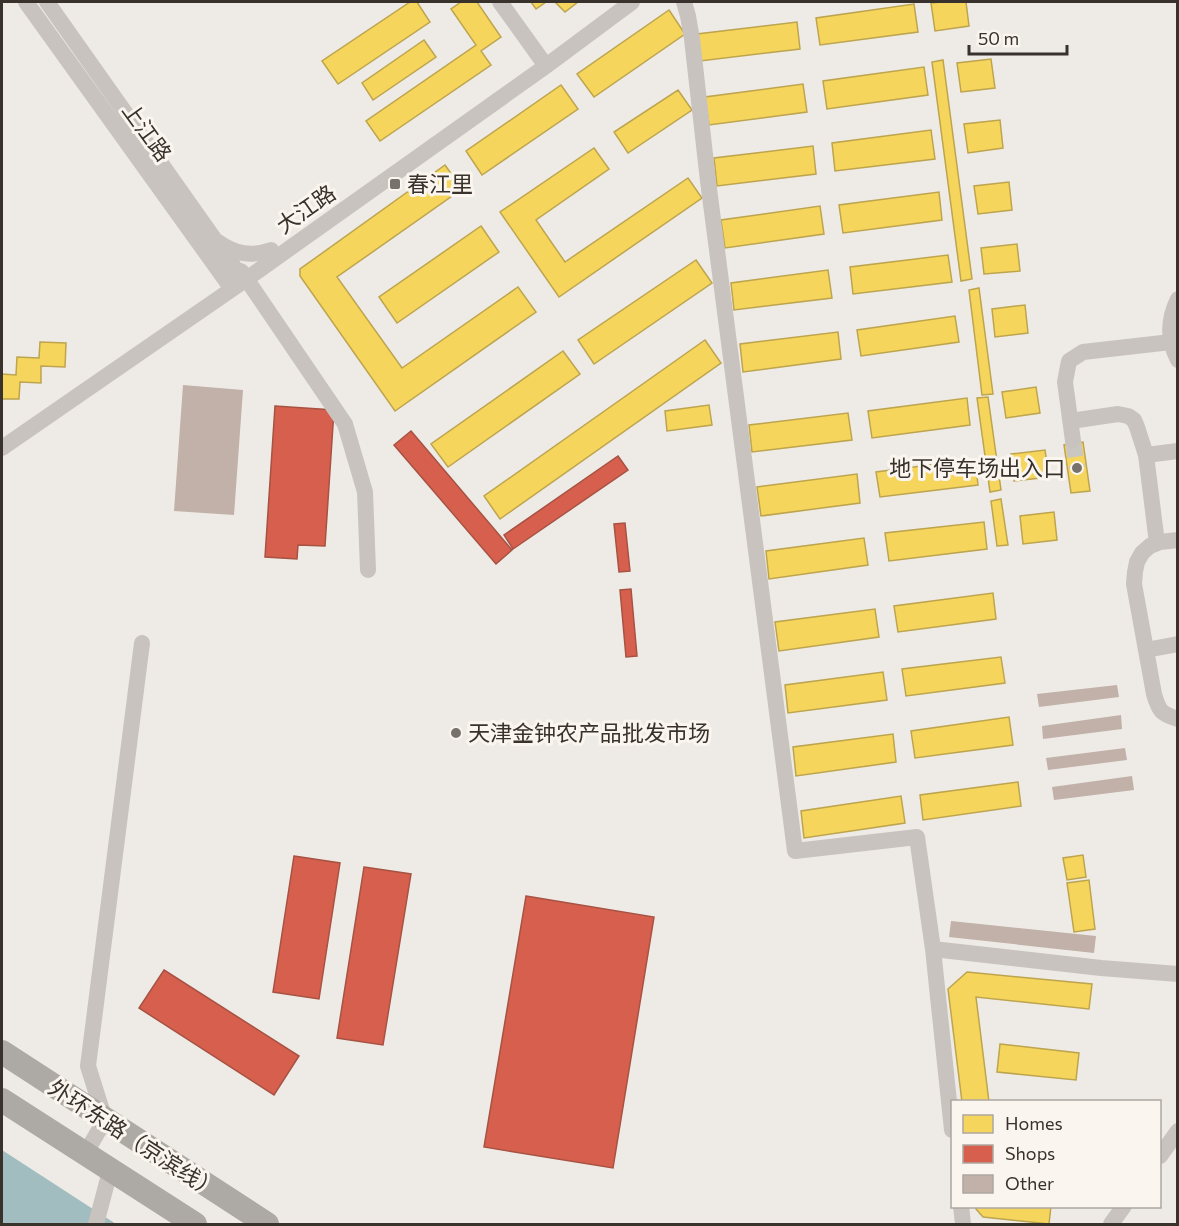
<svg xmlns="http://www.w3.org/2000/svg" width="1179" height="1226" font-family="Commissioner,'Noto Sans SC',sans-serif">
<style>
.water{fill:#a2bdbf}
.homes{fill:#f6d55c;stroke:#bda44e;stroke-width:1.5}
.shops{fill:#d6604d;stroke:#a75243;stroke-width:1.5}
.building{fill:#c1b1a8}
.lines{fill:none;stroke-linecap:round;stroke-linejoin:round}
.minor-tunnel{stroke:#cac6c1;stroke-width:16;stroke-dasharray:16 8;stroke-linecap:butt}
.minor{stroke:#c8c3be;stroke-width:16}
.highway{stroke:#adaaa5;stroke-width:24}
.poi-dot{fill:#78726d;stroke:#faf5ee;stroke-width:2}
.labels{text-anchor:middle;stroke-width:6;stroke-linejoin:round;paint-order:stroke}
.street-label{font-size:22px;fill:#39312c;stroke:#faf5ee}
.poi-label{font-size:22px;fill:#39312c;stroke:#faf5ee;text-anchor:start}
</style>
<rect width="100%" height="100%" fill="#eeebe6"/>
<path class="water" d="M2 1150 116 1224H2Z"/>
<path class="homes" d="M410 2H417L430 22 338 84 322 61Z
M461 2H477L501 37 481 51 491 65 380 141 366 121 476 45 451 9Z
M531 2H546L536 9Z
M555 2H578L565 12Z
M941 2H966L969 26 935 31 931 3Z
M914 4 918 32 820 45 816 18Z
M669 10 685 34 594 97 577 74Z
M797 22 800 49 700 61 697 34Z
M424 40 436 57 373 100 362 83Z
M991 59 995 88 961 92 957 63Z
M943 60 972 279 961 281 932 62Z
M924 67 928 95 827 109 823 81Z
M803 84 807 112 709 125 705 97Z
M561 85 578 109 482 175 466 151Z
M678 90 692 110 628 153 614 132Z
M1000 120 1003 148 968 153 964 124Z
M931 130 935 159 835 171 832 143Z
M813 146 816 174 717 186 714 158Z
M594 148 609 169 536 220 565 262 688 178 702 198 559 297 500 212Z
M445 165 462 189 337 277 402 368 518 287 536 312 395 411 300 276V269Z
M1009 182 1012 210 978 214 974 186Z
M939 192 942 220 843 233 839 205Z
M820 206 824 234 725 248 721 220Z
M481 226 499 252 397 323 379 297Z
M1017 244 1020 271 984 274 981 248Z
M948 255 952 282 853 294 850 267Z
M696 260 712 283 594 364 578 340Z
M828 270 832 298 734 310 731 283Z
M979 288 993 394 982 395 969 290Z
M1025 305 1028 333 995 337 992 309Z
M955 316 959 342 861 356 857 330Z
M838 332 841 359 743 372 740 344Z
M705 340 721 363 500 519 484 496Z
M40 342 66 343 65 367 41 366V383L20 382 19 399H2V374L16 375 17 357 39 358Z
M563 351 580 374 448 467 431 444Z
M1036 387 1040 413 1006 418 1002 392Z
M988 397 1001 490 990 492 977 398Z
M967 398 970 425 872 438 868 411Z
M709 405 712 425 667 431 665 411Z
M848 413 852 440 752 452 749 425Z
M1083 442 1090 491 1071 493 1064 445Z
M1045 450 1049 477 1014 481 1011 454Z
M975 459 978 485 880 497 876 472Z
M857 474 860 503 761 516 757 487Z
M1001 499 1008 545 997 546 991 501Z
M1054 512 1057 540 1023 544 1020 516Z
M984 522 987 549 889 561 885 533Z
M864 538 868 565 769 579 766 551Z
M993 593 996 619 898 632 894 606Z
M875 609 879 637 779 651 775 622Z
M1001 657 1005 683 906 696 902 669Z
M883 672 887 700 788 713 785 685Z
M1009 717 1013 745 915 758 911 731Z
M893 734 896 762 796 776 793 747Z
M1018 782 1021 806 923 820 920 795Z
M901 796 905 823 804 838 801 811Z
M1083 855 1086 877 1067 880 1063 858Z
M1089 880 1095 929 1074 932 1067 883Z
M967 972 1092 984 1089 1009 976 997 989 1102H962L948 989Z
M1000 1044 1079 1053 1076 1080 997 1072Z
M976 1206H1051L1049 1224 983 1217 976 1209Z"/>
<path class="shops" d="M275 406 334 410 325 546 298 545 297 559 265 557Z
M411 431 512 550 496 564 394 445Z
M618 456 628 470 513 549 504 535Z
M625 523 630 571 619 572 614 524Z
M631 589 637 656 626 657 620 590Z
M294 856 340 863 319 999 273 992Z
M364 867 411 874 383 1045 337 1038Z
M526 896 654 917 613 1168 484 1147Z
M164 970 299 1056 274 1095 139 1008Z"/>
<path class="building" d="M183 385 243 390 234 515 174 511Z
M1117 685 1119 697 1039 707 1037 694Z
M1121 715 1122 729 1043 739 1042 726Z
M1125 748 1127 760 1048 770 1046 758Z
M1132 776 1134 790 1054 800 1052 787Z
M951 921 1096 936 1094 953 949 937Z"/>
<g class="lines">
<path class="minor-tunnel" d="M1073 441 1077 468"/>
<path class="minor" d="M26 2 232 289
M47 2 244 281
M500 2 546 66
M684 2 688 16 692 39 708 181 795 851 917 837 933 949 952 1130
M218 242C235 254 251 257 271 250
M241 271 345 424 365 492 368 570
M1178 299C1168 319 1167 339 1178 360
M1071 421 1118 414 1128 416 1134 420 1137 427 1146 455 1157 543
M1073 441 1065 382 1069 361 1083 352 1171 342
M2 448 238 285 546 66 632 2
M1146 455 1178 451
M1178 540 1160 542 1150 546 1142 553 1137 562 1135 572 1134 584 1154 694C1159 711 1161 714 1178 719
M1146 650 1178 644
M933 949 1101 968 1178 974
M85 1154 105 1120 88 1066 142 643
M1160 1156 1178 1131
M961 1206 963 1224
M96 1224 110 1171
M1111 1224 1124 1206"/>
<path class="highway" d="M2 1052 267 1224
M2 1100 195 1224"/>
</g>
<g class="poi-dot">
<rect x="389" y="178" width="12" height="12" rx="3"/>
<circle cx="1077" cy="468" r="6"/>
<circle cx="456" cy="733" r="6"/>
</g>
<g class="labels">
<g class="street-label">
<text transform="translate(147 132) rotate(54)" y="8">上江路</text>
<text transform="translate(306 209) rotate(-35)" y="8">大江路</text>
<text transform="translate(134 1139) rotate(33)" y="8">外环东路（京滨线）</text>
</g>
<g class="poi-label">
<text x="407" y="192">春江里</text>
<text x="1065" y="476" text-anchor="end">地下停车场出入口</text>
<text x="468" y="741">天津金钟农产品批发市场</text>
</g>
</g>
<rect width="1179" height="1226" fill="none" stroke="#39312c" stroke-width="6"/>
<rect x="951" y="1100" width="210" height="108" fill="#faf5ee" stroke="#ada7a0" stroke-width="1.5"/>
<rect x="963" y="1115" width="30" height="18" fill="#f6d55c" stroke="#ada7a0" stroke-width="1.5"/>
<text x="1005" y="1130" font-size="18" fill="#39312c">Homes</text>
<rect x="963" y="1145" width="30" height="18" fill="#d6604d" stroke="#ada7a0" stroke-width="1.5"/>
<text x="1005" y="1160" font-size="18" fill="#39312c">Shops</text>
<rect x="963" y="1175" width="30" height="18" fill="#c1b1a8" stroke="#ada7a0" stroke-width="1.5"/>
<text x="1005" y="1190" font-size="18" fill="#39312c">Other</text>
<path d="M969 45v9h98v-9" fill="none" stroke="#39312c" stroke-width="3"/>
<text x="978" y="45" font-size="18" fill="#39312c" stroke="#faf5ee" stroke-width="4.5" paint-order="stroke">50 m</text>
</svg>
